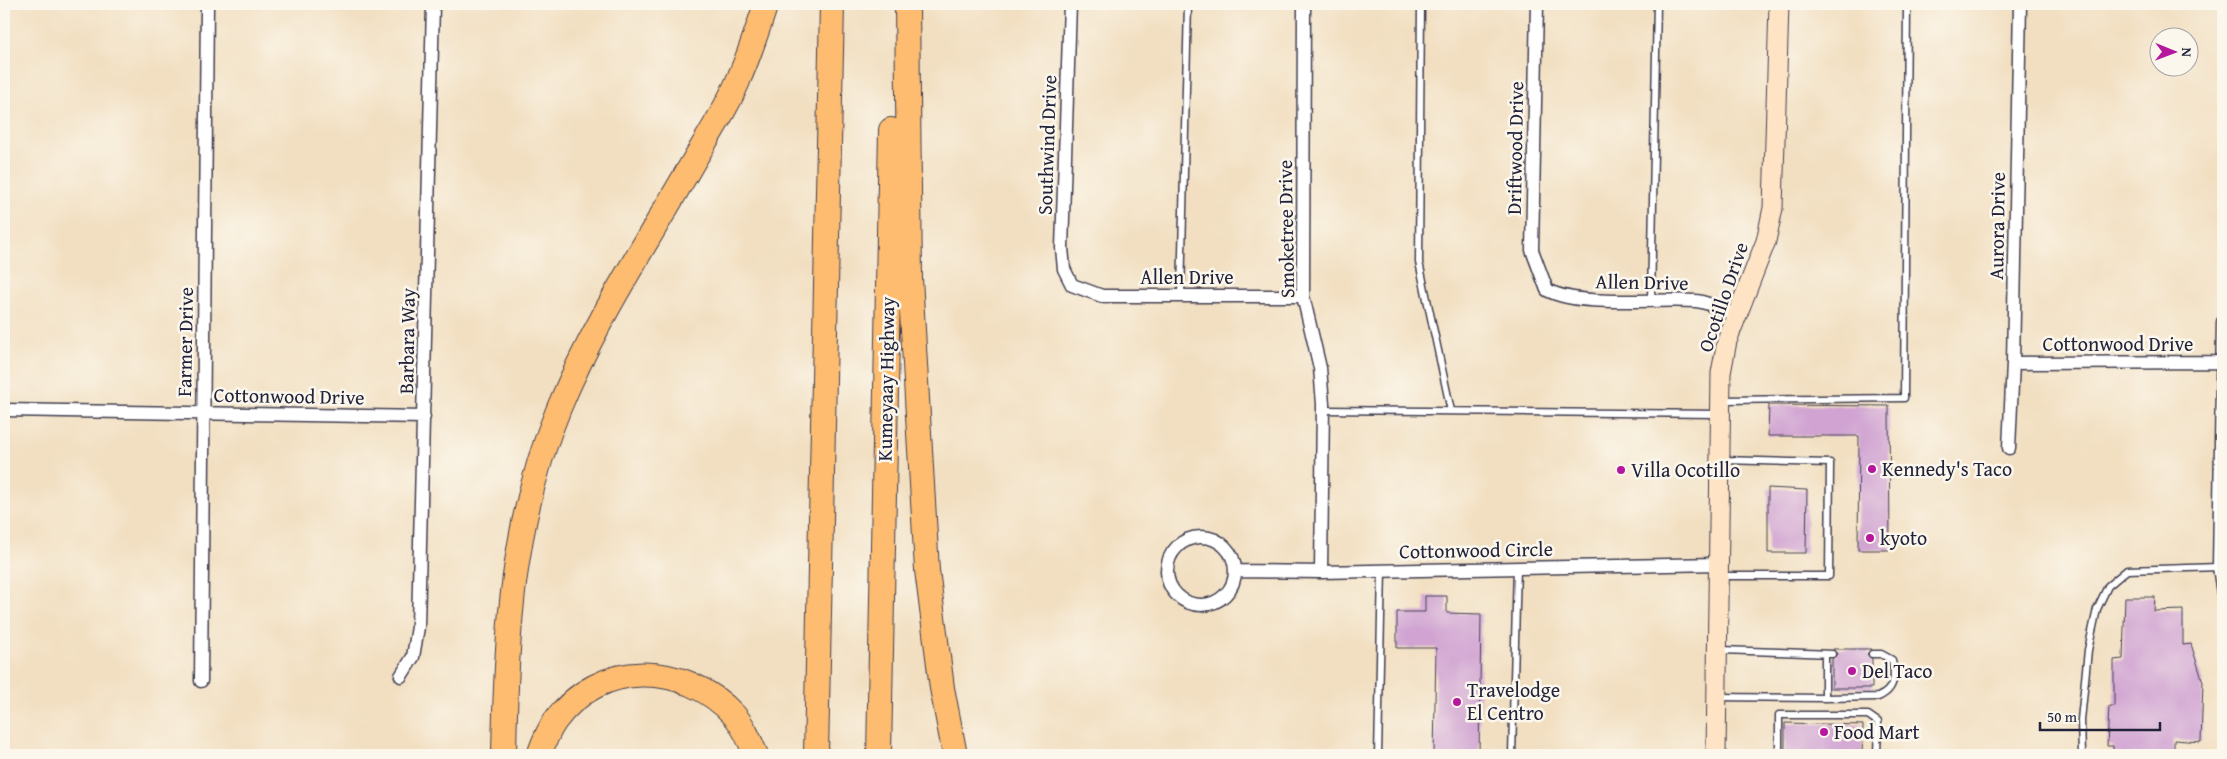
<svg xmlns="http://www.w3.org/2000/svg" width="2227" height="759" font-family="'Gentium Book Plus',serif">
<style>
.building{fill:#d0a3d2}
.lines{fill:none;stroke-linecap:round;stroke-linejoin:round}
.lane-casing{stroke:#413e4f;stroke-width:9}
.street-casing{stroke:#413e4f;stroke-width:15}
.secondary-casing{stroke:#413e4f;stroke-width:21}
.highway-casing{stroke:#413e4f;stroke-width:26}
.lane{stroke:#fff;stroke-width:6}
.street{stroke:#fff;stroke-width:12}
.secondary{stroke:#fee4c5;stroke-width:19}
.highway{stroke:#fdbc6f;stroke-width:24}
.poi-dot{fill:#b5179e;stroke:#fbf7ec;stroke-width:2}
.labels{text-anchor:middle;stroke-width:5;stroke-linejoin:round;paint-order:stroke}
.street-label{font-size:20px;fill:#22223b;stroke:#fbf7ec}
.poi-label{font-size:20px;fill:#22223b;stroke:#fbf7ec;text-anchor:start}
</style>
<rect width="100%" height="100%" fill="#fbf7ec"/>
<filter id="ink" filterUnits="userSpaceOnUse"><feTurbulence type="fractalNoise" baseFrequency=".02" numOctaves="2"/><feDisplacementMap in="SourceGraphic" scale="10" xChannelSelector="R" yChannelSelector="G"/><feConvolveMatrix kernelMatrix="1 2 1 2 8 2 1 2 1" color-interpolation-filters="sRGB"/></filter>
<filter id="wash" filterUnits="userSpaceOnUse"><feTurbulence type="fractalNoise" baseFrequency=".0096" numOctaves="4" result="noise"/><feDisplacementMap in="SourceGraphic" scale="20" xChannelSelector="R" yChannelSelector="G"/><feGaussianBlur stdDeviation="1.12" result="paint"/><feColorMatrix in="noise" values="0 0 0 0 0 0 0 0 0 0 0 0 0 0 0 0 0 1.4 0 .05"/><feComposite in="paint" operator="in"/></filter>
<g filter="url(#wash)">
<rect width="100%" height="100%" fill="#f2dfc1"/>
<g id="blocks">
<path class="building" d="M1769 405 1889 406 1890 550H1858L1859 436H1768Z
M1768 488 1807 490 1806 553H1768Z
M1425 596H1447V613L1481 614 1479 755H1434L1436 648H1397V612H1425Z
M2125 597H2155L2154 611 2183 610V645L2191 644 2203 682 2201 742 2174 740V755H2113V746H2107L2109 706H2114V660L2123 659Z
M1833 649H1872L1867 654 1872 659V688H1832V659L1837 654Z
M1785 723 1863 725 1862 755H1785Z"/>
</g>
</g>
<g filter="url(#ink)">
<use href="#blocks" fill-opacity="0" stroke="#413e4f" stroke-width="1"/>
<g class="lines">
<g class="lane-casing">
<path id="lane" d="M1421 4 1419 262 1451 411
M1181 296 1188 4
M1651 301 1657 4
M1724 400 1904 398 1907 4
M1323 410 1719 414
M1719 576H1829L1830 463 1722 460
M1720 650 1832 654
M1718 697 1825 698V654
M1825 698 1878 697C1895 690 1896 676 1892 660L1881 654H1872
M1378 755 1382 570
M1512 755 1517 567
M1779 755V715H1868L1878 722 1877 755
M2082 755 2081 720 2088 650 2097 609 2108 586 2127 570 2219 567"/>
</g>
<g class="street-casing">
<path id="street" d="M1070 4 1062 248 1064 269 1072 285 1102 296H1303
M1304 4 1303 296 1320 368 1323 404 1321 572
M1537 4 1532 250 1547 290C1581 308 1655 298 1696 301 1709 302 1724 311 1736 315
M2223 322 2219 567 2223 593
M2013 363 2223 362
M4 410 424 417
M2009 448 2013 363 2020 4
M1167 571a34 34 0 1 1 68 0a34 34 0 1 1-68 0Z
M1235 571 1321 572 1718 564
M401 676 413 657 418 627 433 4
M201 681 207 4"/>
</g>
<g class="secondary-casing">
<path id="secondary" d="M1716 755 1721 373 1727 341 1766 241 1773 208 1779 4"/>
</g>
<g class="highway-casing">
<path id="highway" d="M907 4 910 278 927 570 942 688 955 755
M504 755C506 636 512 520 559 408 593 325 644 247 689 169 706 139 727 109 740 76 750 53 758 28 766 4
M539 755C543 744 548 731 555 721 600 659 684 661 734 715 744 726 750 741 756 755
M816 755 832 4
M879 755 891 130"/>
</g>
<use href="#lane" class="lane"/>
<use href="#street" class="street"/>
<use href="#secondary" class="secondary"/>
<use href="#highway" class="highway"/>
</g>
</g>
<g class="poi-dot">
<circle cx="1872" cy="469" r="5"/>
<circle cx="1621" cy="470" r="5"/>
<circle cx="1870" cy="538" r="5"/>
<circle cx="1852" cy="671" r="5"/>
<circle cx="1457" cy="702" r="5"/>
<circle cx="1824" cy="732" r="5"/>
</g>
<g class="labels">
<g class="street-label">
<text transform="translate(1047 145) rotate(-88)" y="7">Southwind Drive</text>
<text transform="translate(1515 148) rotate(-89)" y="7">Driftwood Drive</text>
<text transform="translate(1997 226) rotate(-89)" y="7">Aurora Drive</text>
<text transform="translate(1286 229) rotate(-91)" y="7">Smoketree Drive</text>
<text x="1187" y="284">Allen Drive</text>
<text transform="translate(1642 282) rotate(1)" y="7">Allen Drive</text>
<text transform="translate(1723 297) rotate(-71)" y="7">Ocotillo Drive</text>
<text transform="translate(407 341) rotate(-89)" y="7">Barbara Way</text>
<text transform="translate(185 342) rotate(-89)" y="7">Farmer Drive</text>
<text x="2118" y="351">Cottonwood Drive</text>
<text transform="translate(886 379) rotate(-89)" y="7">Kumeyaay Highway</text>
<text transform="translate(289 396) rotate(1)" y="7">Cottonwood Drive</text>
<text transform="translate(1476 550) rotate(-1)" y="7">Cottonwood Circle</text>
</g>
<g class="poi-label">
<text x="1882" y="476">Kennedy's Taco</text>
<text x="1631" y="477">Villa Ocotillo</text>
<text x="1880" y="545">kyoto</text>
<text x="1862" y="678">Del Taco</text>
<text x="1467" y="697">Travelodge<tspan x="1467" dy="23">El Centro</tspan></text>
<text x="1834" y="739">Food Mart</text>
</g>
</g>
<rect width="2227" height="759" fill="none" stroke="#fbf7ec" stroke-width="20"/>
<g transform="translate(2174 52) rotate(91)"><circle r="24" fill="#fbf7ec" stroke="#a4a2a5"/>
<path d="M0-4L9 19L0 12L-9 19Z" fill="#b5179e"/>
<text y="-8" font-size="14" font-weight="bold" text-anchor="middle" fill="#22223b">N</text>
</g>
<path d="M2040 722v8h120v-8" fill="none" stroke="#22223b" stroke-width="2.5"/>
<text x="2047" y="722" font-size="15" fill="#22223b" stroke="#fbf7ec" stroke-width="4" paint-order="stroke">50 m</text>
</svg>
